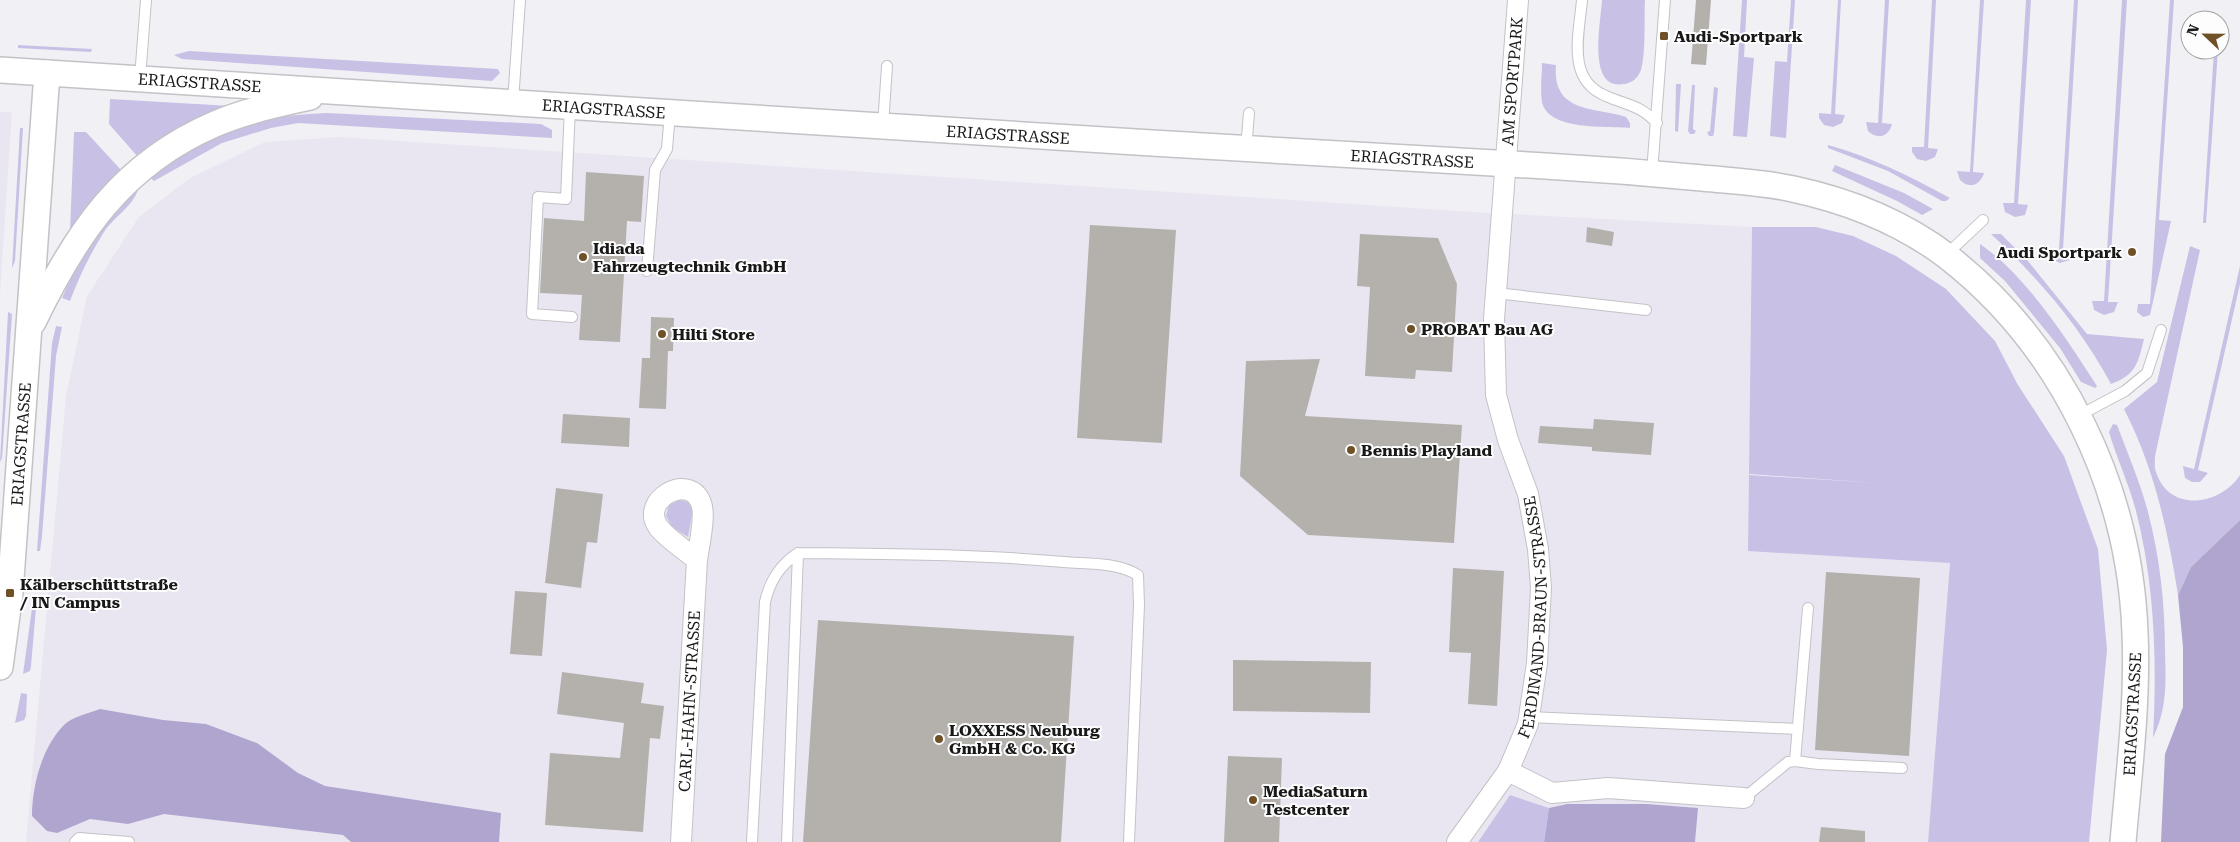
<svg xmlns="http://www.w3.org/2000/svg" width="2240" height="842" font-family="'Roboto Serif',serif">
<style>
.built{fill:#e9e6f2}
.green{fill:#c9c0e6}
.forest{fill:#b0a5cf}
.building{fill:#b4b1ad}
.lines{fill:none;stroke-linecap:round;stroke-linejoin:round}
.service-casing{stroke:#c3c2c6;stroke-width:12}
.minor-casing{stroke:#c3c2c6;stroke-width:22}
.tertiary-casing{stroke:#c3c2c6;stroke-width:28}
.service{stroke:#fff;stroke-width:10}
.minor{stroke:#fff;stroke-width:20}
.tertiary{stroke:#fff;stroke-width:25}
.poi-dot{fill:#705026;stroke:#fefdfe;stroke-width:2}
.labels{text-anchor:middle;stroke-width:4;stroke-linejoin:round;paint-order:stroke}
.poi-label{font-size:16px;font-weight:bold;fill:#181819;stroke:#fefdfe;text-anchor:start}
.street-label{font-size:16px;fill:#181819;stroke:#fefdfe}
</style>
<rect width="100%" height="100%" fill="#f1f0f4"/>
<path class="built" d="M0 112H12L0 295Z
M339 137 1473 212 1752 227 1749 550 1950 563 1928 842H1695L1697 808 1647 804H1567L1549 808 1511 795 1478 842H26L66 396 87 296 139 217 190 178 265 142Z"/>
<path class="green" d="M1602 0H1645C1644 19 1646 53 1641 70 1638 78 1632 83 1624 84 1586 91 1601 21 1602 0Z
M1742 0H1747L1744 57 1754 58 1747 137 1733 136Z
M1791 0H1795L1786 138 1770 136 1775 61 1787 62Z
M1838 0H1841L1835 114 1845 115 1842 123 1833 127 1824 125 1819 118V113L1831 114Z
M1885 0H1889L1882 123 1892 124C1889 137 1877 140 1868 131L1866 122 1878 123Z
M1932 0H1936L1928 148 1938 149 1935 157 1926 161 1917 159 1912 152V147H1924Z
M1980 0H1984L1973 172 1984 173C1980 186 1969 189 1960 180L1957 171 1970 172Z
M2026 0H2031L2018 204 2028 205 2025 215 2015 217 2005 212 2003 203H2014Z
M2074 0H2078L2063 250H2073L2070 260 2060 263 2050 258 2048 248 2059 249Z
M2122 0H2127L2108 302H2118L2114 312 2104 315 2094 310 2092 301H2104Z
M2170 0H2174L2159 220 2171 221 2150 315 2143 317 2137 312 2138 304H2150Z
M18 45 92 49 91 52 18 48Z
M2214 50H2218L2206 223H2203Z
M189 51 498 69 500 73 492 81 182 59 174 55Z
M1542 63 1556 65C1552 114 1595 107 1626 117L1630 123V128C1607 126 1548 131 1542 102 1540 90 1542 76 1542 63Z
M1676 84H1681L1678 132 1675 131Z
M1692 85H1695L1693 129 1696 131 1694 134H1690L1688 131Z
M1714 87 1718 88 1714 133 1713 136H1709L1707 132 1710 131Z
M110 99 231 106 165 136 138 157 109 124Z
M327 113 541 124 552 130V138L298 123 271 128 222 143 154 181 148 175C178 157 207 138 240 126 266 117 300 114 327 113Z
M20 128H23L15 261 12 268Z
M74 132H86L121 170 91 201 70 231Z
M1828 145C1871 157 1910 176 1950 198L1946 201H1942L1888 171 1828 148Z
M1835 165 1904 193 1933 209 1922 215 1897 201 1832 171Z
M135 188 138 190C132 207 114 217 104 232 90 254 79 277 70 301L62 298 82 252Z
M1752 227H1816L1853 236 1896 256 1946 289 1995 341 2018 385 2064 456 2098 549 2107 650 2089 842H1928L1950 563 1748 551 1749 475 1877 483 1749 474Z
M1991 234H2001L2028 261 2087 334 2144 339C2138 363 2136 375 2111 384 2079 325 2040 280 1991 234Z
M1980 244C2026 275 2067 340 2097 386L2095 388 2081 382 2060 348 2005 281 1980 258Z
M2190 246 2200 250 2155 456C2155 461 2154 467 2156 472 2169 513 2220 506 2240 475V520L2191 567 2178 595C2168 531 2154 467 2124 409L2157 382Z
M2240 266V284L2198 470 2208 473 2200 482H2192L2185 478 2183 466 2194 469Z
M8 312 12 314 2 458 0 462Z
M56 326 62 327 56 356 42 536 40 551H37L52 343Z
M2113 424 2117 425C2128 454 2140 482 2148 512 2160 558 2165 604 2165 652 2166 684 2167 708 2153 738 2157 662 2155 586 2136 511 2129 484 2117 459 2109 432Z
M680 500 688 502 693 510 688 537 672 527 666 516 669 505Z
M32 608H36L31 666 30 671 23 674Z
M21 693 27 694 26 716 24 720 15 723Z
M1510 795 1549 808 1544 842H1478Z"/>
<path class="forest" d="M2240 520V842H2161L2165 754 2183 707V647L2178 595 2191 567Z
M100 709 163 720 206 724 257 743 298 773 325 786 501 813 499 842H351L343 835 164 814 128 824 90 819 57 833 47 831 32 816C32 786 42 747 64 725 71 717 90 713 100 709Z
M1567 804H1647L1698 808 1695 842H1544L1549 808Z"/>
<path class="building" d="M1696 0H1711L1706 65 1691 64Z
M586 172 644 176 641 222 627 221 620 342 579 340 582 295 540 293 544 218 584 221Z
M1090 225 1176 230 1162 443 1077 438Z
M1587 227 1614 232 1612 246 1586 242Z
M1360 234 1438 238 1457 284 1452 372 1416 370 1415 379 1365 376 1370 287 1357 286Z
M651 317 674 318 673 351H668L666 409 639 408 642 358H650Z
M1320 359 1305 416 1462 425 1454 543 1308 535 1240 476 1246 361Z
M563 414 630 418 629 447 561 443Z
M1594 419 1654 423 1651 455 1592 451V447L1538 443 1540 426 1593 429Z
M556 488 603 494 597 543 587 542 581 588 545 583Z
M1453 568 1504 571 1497 706 1468 704 1471 653 1449 652Z
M1826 572 1920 578 1909 756 1815 750Z
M515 591 547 593 542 656 510 654Z
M818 620 1074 636 1061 842H803Z
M1233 660 1371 662 1370 713 1233 711Z
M562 672 644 683 641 703 664 706 660 739 650 738 643 832 545 825 550 753 620 758 624 723 557 714Z
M1228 756 1282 758 1279 842H1224Z
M1821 827 1865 831V842H1819Z"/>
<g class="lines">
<g class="service-casing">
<path id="service" d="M1582 0C1579 35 1566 80 1606 96 1629 106 1638 104 1657 123
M140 78 146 0
M513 102 520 0
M570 107 566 199 538 197 532 314 572 317
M883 126 887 66
M1246 149 1249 113
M1652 173 1665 0
M1946 255 1983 220
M647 271 655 170 667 149 670 113
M1496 293 1646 310
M2078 416 2125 391 2147 373 2161 330
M1529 717 1798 729
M1795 761 1818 764 1902 768
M1744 798 1788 762 1795 761 1808 608
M75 842 79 838 129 842
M752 842 765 602C770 581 779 566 798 553 887 554 976 554 1064 562 1088 564 1117 562 1138 575L1139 605 1129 842
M787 842 798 553"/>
</g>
<g class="minor-casing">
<g id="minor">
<path d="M1508 771 1552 793 1608 788 1744 798"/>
<path id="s1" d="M681 842 697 560C699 546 706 515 701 503 689 471 638 501 659 528 669 540 685 550 697 560"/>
<path id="s2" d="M1457 842 1508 771 1528 724 1537 663 1541 588 1538 549 1528 494 1508 440 1496 395 1494 319 1518 0"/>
</g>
</g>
<g class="tertiary-casing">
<g id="tertiary">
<path id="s3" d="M0 70C384 93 768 121 1152 143 1283 151 1414 159 1545 166 1598 169 1650 173 1702 178 1733 181 1763 182 1793 189 1849 201 1902 222 1948 257 2062 346 2130 489 2135 633 2138 702 2129 773 2123 842"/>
<path d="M33 322C76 233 122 164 215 124 245 111 279 104 310 97"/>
<path id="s4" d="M0 667 10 593 47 73"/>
</g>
</g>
<use href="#service" class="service"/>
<use href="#minor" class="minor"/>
<use href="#tertiary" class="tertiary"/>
</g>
<g class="poi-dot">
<rect x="1659" y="31" width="10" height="10" rx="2.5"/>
<circle cx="2132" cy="252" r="5"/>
<circle cx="583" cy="257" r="5"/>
<circle cx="1411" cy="329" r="5"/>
<circle cx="662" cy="334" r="5"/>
<circle cx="1351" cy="450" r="5"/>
<rect x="5" y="588" width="10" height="10" rx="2.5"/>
<circle cx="939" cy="739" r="5"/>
<circle cx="1253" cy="800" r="5"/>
</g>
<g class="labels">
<g class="poi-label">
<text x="1674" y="42">Audi-Sportpark</text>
<text x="593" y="254">Idiada<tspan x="593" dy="18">Fahrzeugtechnik GmbH</tspan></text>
<text x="2122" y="258" text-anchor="end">Audi Sportpark</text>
<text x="1421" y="335">PROBAT Bau AG</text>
<text x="672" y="340">Hilti Store</text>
<text x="1361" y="456">Bennis Playland</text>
<text x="20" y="590">Kälberschüttstraße<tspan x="20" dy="18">/ IN Campus</tspan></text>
<text x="949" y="736">LOXXESS Neuburg<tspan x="949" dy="18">GmbH &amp; Co. KG</tspan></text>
<text x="1263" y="797">MediaSaturn<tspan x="1263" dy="18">Testcenter</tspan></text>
</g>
<g class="street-label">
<text dy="6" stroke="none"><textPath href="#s3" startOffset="200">ERIAGSTRASSE</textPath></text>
<text dy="6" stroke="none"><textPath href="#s2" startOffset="789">AM SPORTPARK</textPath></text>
<text dy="6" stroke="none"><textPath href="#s3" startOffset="605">ERIAGSTRASSE</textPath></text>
<text dy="6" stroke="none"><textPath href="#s3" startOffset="1010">ERIAGSTRASSE</textPath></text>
<text dy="6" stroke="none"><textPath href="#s3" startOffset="1415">ERIAGSTRASSE</textPath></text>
<text dy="6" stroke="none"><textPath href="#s4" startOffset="224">ERIAGSTRASSE</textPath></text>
<text dy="6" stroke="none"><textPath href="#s2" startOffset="246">FERDINAND-BRAUN-STRASSE</textPath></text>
<text dy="6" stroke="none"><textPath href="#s1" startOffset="141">CARL-HAHN-STRASSE</textPath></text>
<text transform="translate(2132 714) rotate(-87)" y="6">ERIAGSTRASSE</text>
</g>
</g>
<g transform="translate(2205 35) rotate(292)"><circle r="24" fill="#fefdfe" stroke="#a2a1a2"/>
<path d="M0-4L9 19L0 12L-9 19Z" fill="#705026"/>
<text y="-8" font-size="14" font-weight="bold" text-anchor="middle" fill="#181819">N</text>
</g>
</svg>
